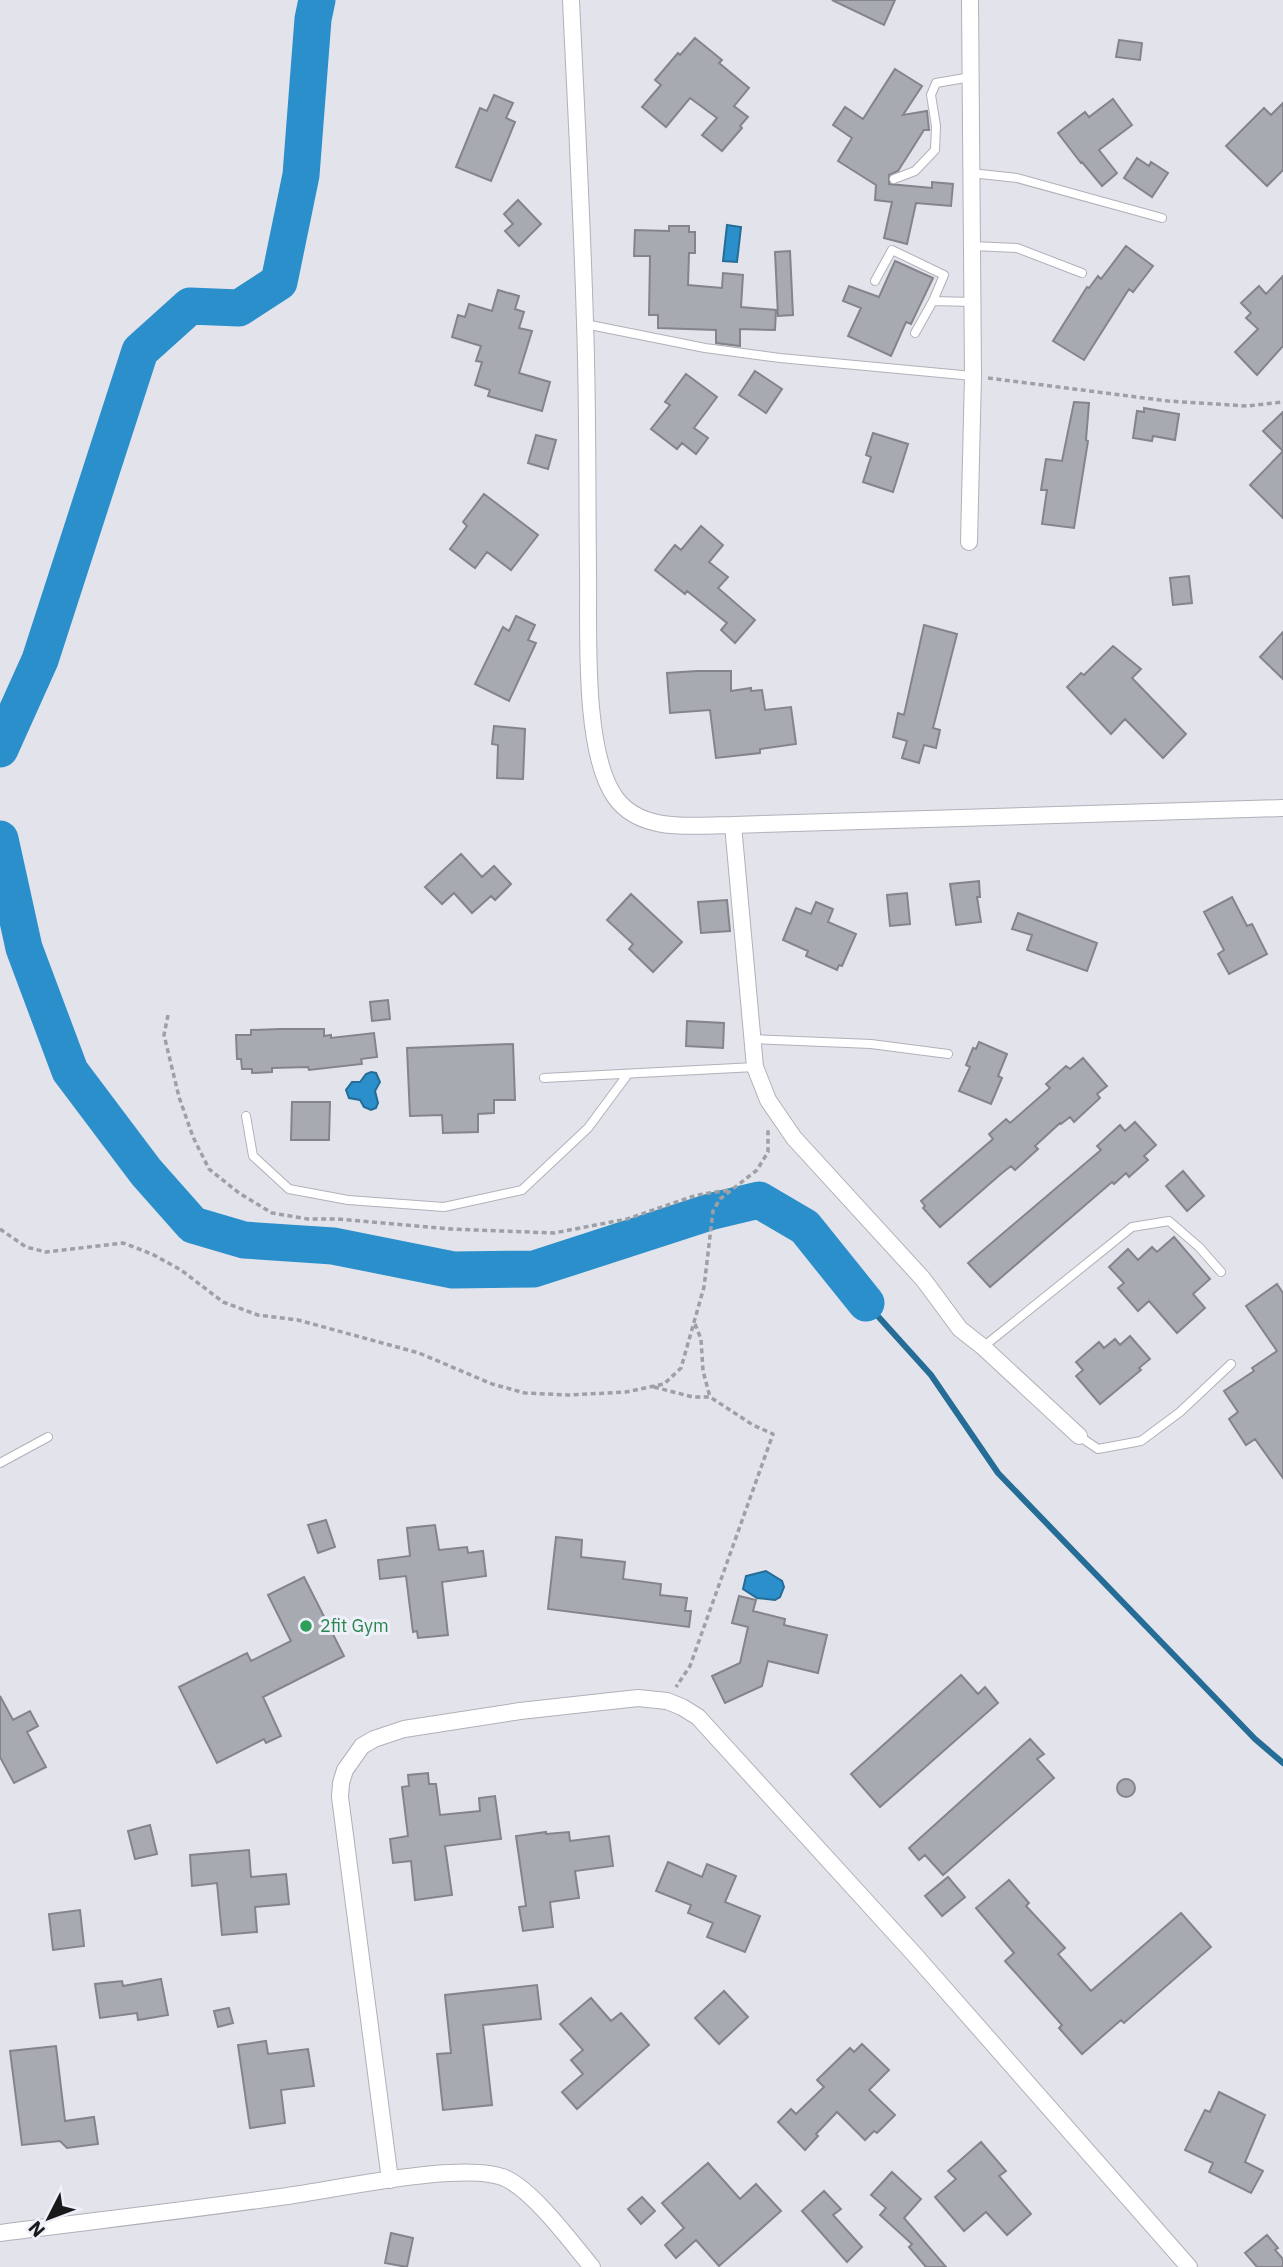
<svg xmlns="http://www.w3.org/2000/svg" width="1283" height="2267" font-family="'IBM Plex Sans',sans-serif">
<style>
.water{fill:#2a8fca;stroke:#256c96;stroke-width:2}
.lines{fill:none;stroke-linecap:round;stroke-linejoin:round}
.stream{stroke:#256c96;stroke-width:6}
.river{stroke:#2a8fca;stroke-width:37}
.building{fill:#a8aab1;stroke:#83848c;stroke-width:2}
.lane-casing{stroke:#b0b1b9;stroke-width:10}
.street-casing{stroke:#b0b1b9;stroke-width:18}
.path{stroke:#9fa0a6;stroke-width:3.5;stroke-dasharray:5 3.5;stroke-linecap:butt}
.lane{stroke:#fff;stroke-width:8}
.street{stroke:#fff;stroke-width:16}
.leisure-dot{fill:#2e9e5b;stroke:#eff0f9;stroke-width:2.5}
.labels{text-anchor:middle;stroke-width:6;stroke-linejoin:round;paint-order:stroke}
.leisure-label{font-size:18px;fill:#27864d;stroke:#eff0f9;text-anchor:start}
</style>
<rect width="100%" height="100%" fill="#e2e3eb"/>
<path class="water" d="M727 225 741 227 737 262 723 261Z
M371 1072 376 1073 380 1082 375 1091 378 1103 376 1108 371 1110 364 1107 360 1100 349 1098 346 1090 352 1082H360L366 1074Z
M766 1571 782 1581 784 1587 780 1597 775 1600 757 1598 743 1589 746 1576Z"/>
<g class="lines">
<path class="stream" d="M866 1303 931 1375 998 1473 1255 1739 1283 1763"/>
<path class="river" d="M0 749 40 660 140 351 190 306 239 308 279 282 301 175 313 19 317 0
M0 839 24 948 70 1071 146 1172 193 1225 244 1240 333 1246 453 1270 534 1269 713 1211 759 1200 805 1227 866 1303"/>
</g>
<path class="building" d="M832 0H895L884 25Z
M695 38 722 60 719 63 749 88 734 106 748 117 740 126 742 128 722 151 702 135 717 118 690 98 666 127 642 107 661 85 655 80 678 53 680 55Z
M1119 40 1142 43 1140 60 1116 57Z
M895 69 922 86 903 115 927 111 929 130H924L898 171 889 175V184L932 188V182L953 184 951 206 916 203 907 244 884 238 892 202 875 200 876 185 838 161 852 138 833 125 845 107 863 119Z
M494 95 513 103 506 118 515 122 491 181 456 167 480 108 487 111Z
M1113 99 1132 125 1099 150 1117 173 1102 186 1082 162 1081 163 1058 133 1085 112 1089 117Z
M1283 103V170L1267 186 1226 146 1264 108 1271 115Z
M1137 158 1149 166 1151 162 1168 173 1152 197 1124 178Z
M518 200 541 224 519 246 505 231 513 224 504 214Z
M669 226H689V232H695V253H689L688 285 722 288 723 273 743 275 741 307 776 310 775 330 740 329V346L716 343V330L658 328V315H649L650 256H634L635 230 669 231Z
M1126 246 1153 266 1133 292 1129 289 1084 360 1053 341 1087 287 1089 288 1098 276 1101 279Z
M790 251 793 315 778 316 775 252Z
M895 261 933 278 911 324 906 322 891 356 848 336 861 308 843 301 849 286 879 297Z
M1283 276V346L1257 375 1235 352 1258 329 1246 318 1251 313 1241 303 1259 286 1266 294Z
M498 290 519 296 515 309 524 312 519 328 532 331 519 373 550 382 542 411 488 396 490 390 475 385 482 362 476 361 481 346 452 337 458 315 465 317 469 304 492 311Z
M755 371 782 389 766 413 739 395Z
M686 374 717 397 694 428 708 438 696 454 682 443 677 449 651 429 670 405 665 402Z
M1074 402 1089 403 1086 440 1088 441 1074 528 1042 524 1047 490H1041L1046 459 1062 461Z
M1144 408 1179 414 1175 440 1153 436 1152 441 1133 438 1137 411 1144 412Z
M1283 412V451L1263 431Z
M873 433 908 444 893 492 863 482 871 457 866 455Z
M536 435 556 440 548 469 528 463Z
M1283 451V518L1250 485Z
M484 494 538 535 511 570 487 552 475 568 450 549 467 526 463 522Z
M701 526 723 545 709 562 728 577 718 588 755 620 735 643 721 630 727 623 687 591 685 594 655 570 675 545 681 550Z
M1189 576 1192 603 1173 605 1170 578Z
M516 616 535 625 528 640 536 643 509 701 475 684 503 627 509 631Z
M924 625 957 634 933 728 940 730 936 748 924 745 919 763 902 758 907 741 893 737 898 713 904 715Z
M1283 632V679L1260 657Z
M1113 646 1141 669 1132 678 1186 734 1163 758 1125 719 1111 734 1067 687 1081 673 1084 675Z
M697 671H731V691L751 688V691L762 690 765 710 791 707 796 744 760 749V753L716 758 710 710 670 713 667 673Z
M494 726 525 729 523 779 497 778 498 745 492 744Z
M461 854 482 877 494 866 511 884 495 900 491 896 472 913 454 893 442 904 425 887Z
M979 881 980 897H977L981 922 956 925 950 884Z
M907 893 910 924 890 926 887 895Z
M631 894 682 942 653 972 629 949 633 944 607 920Z
M1232 897 1247 926 1252 924 1267 954 1229 974 1218 954 1224 950 1204 912Z
M727 900 730 931 701 933 698 902Z
M816 902 833 909 828 922 856 934 842 966 839 965 837 970 806 956 808 951 783 940 796 908 811 914Z
M1018 913 1097 943 1087 971 1027 950 1032 935 1012 929Z
M388 1000 390 1019 372 1021 370 1002Z
M687 1021 724 1023 723 1048 686 1046Z
M280 1029H324V1036L331 1035V1038L374 1033 377 1057 361 1059 362 1064 309 1070 308 1067 272 1068V1072L252 1073V1069H242L241 1059H237L236 1035H251V1030Z
M979 1042 1007 1054 998 1076 1002 1078 991 1104 959 1091 970 1067 966 1065 973 1048 976 1049Z
M513 1044 515 1100H494V1113L478 1114V1132L443 1133 442 1115 410 1116 407 1048Z
M1083 1058 1107 1086 1097 1094 1100 1098 1074 1122 1070 1117 1061 1124 1060 1123 1035 1146 1038 1149 1015 1170 1011 1166 1002 1173 940 1227 923 1208 925 1206 921 1201 993 1139 989 1134 1006 1119 1010 1123 1050 1088 1046 1084 1066 1066 1070 1069Z
M292 1102H330L329 1140H291Z
M1135 1122 1156 1145 1144 1156 1148 1160 1129 1177 1126 1173 1114 1184 1112 1182 990 1287 968 1263 1101 1150 1097 1146 1120 1125 1125 1131Z
M1183 1171 1204 1196 1187 1211 1166 1186Z
M1174 1237 1210 1279 1193 1294 1205 1308 1177 1333 1149 1301 1138 1311 1118 1288 1124 1283 1109 1267 1128 1249 1138 1260 1152 1247 1157 1252Z
M1277 1284 1283 1293V1478L1255 1439 1246 1445 1229 1419 1238 1412 1224 1391 1254 1371 1252 1368 1277 1351 1246 1306Z
M1130 1336 1150 1359 1139 1368 1141 1370 1100 1404 1076 1376 1083 1370 1076 1362 1099 1342 1104 1348 1115 1339 1120 1345Z
M326 1520 335 1547 318 1553 308 1525Z
M435 1525 439 1550 467 1547 468 1553 483 1551 486 1576 442 1582 448 1635 418 1638 417 1631 413 1632 406 1576 380 1579 378 1560 410 1556 407 1528Z
M556 1537 582 1540 581 1557 625 1562 623 1579 661 1584 660 1595 687 1598 685 1611H691L689 1627 548 1609Z
M304 1577 344 1656 263 1697 281 1736 266 1743 264 1739 217 1763 179 1687 247 1653 251 1661 291 1641 268 1595Z
M739 1596 756 1600 753 1611 785 1619 784 1625 827 1635 818 1673 768 1661 762 1686 725 1703 712 1676 740 1663 748 1627 732 1623Z
M961 1675 978 1694 985 1687 998 1703 880 1807 851 1774Z
M0 1696 13 1720 30 1711 38 1726 27 1732 46 1767 14 1783 0 1757Z
M1030 1739 1044 1754 1037 1759 1054 1778 943 1875 925 1855 919 1860 909 1848Z
M428 1773 429 1784H436L440 1815 480 1811 479 1798 495 1796 501 1839 445 1846 452 1895 415 1900 411 1861 393 1863 390 1839 408 1836 402 1787 409 1786 408 1775Z
M1117 1788a9 9 0 1 1 18 0a9 9 0 1 1-18 0Z
M150 1825 157 1854 135 1859 128 1831Z
M546 1832V1834L569 1832 570 1841 609 1836 613 1866 575 1871 579 1898 550 1902 553 1927 523 1931 519 1907 526 1906 516 1836Z
M249 1850 251 1877 286 1874 289 1904 255 1907 257 1932 222 1935 217 1883 192 1886 190 1855Z
M668 1862 702 1877 707 1864 736 1876 725 1902 760 1916 745 1952 707 1937 713 1923 688 1913 691 1905 656 1891Z
M948 1877 965 1897 942 1916 925 1896Z
M1009 1880 1029 1903 1026 1906 1065 1948 1058 1954 1091 1991 1181 1913 1211 1947 1124 2023 1121 2020 1082 2054 1059 2028 1062 2025 1005 1961 1014 1953 976 1908Z
M80 1910 84 1946 53 1950 49 1914Z
M161 1979 168 2015 138 2020 137 2013 100 2018 95 1984 122 1981 123 1986Z
M537 1985 541 2019 483 2025 492 2105 443 2110 437 2054 451 2053 445 1995Z
M724 1991 748 2017 719 2044 695 2018Z
M591 1998 611 2021 621 2013 649 2045 577 2109 562 2092 583 2074 571 2060 583 2050 560 2024Z
M229 2008 233 2023 218 2027 214 2011Z
M266 2041 268 2054 308 2049 314 2086 281 2090 285 2123 250 2128 238 2045Z
M862 2044 889 2070 869 2090 895 2115 877 2133 874 2131 865 2140 837 2112 816 2134 818 2136 805 2150 778 2122 791 2109 796 2114 824 2087 817 2080 850 2048 854 2052Z
M56 2046 65 2121 94 2117 98 2144 67 2148 60 2141 22 2145 10 2051Z
M1219 2092 1265 2115 1245 2162 1263 2171 1251 2193 1209 2172 1213 2163 1185 2150 1205 2110 1210 2112Z
M981 2142 1006 2171 999 2176 1031 2214 1007 2235 986 2212 964 2231 935 2197 956 2179 948 2171Z
M708 2163 740 2199 756 2184 781 2211 719 2266 696 2240 676 2258 665 2245 684 2228 662 2203Z
M892 2172 921 2199 904 2218 946 2267H926L909 2247 912 2244 880 2215 886 2208 871 2195Z
M824 2191 841 2209 833 2215 862 2247 847 2262 802 2211Z
M642 2197 655 2211 641 2224 628 2209Z
M391 2233 413 2238 407 2267 385 2263Z
M1267 2235 1278 2248 1275 2250 1283 2259V2267H1257L1245 2253Z"/>
<g class="lines">
<g class="lane-casing">
<path id="lane" d="M971 173 1017 178 1162 218
M894 179 915 171 935 150 936 126 931 95 936 83 971 77
M972 246 1017 248 1082 273
M875 281 892 250 944 275 933 301
M585 324 705 348 780 358 973 376
M915 333 933 301 972 302
M753 1039 871 1044 948 1054
M544 1078 755 1067
M246 1116 253 1156 289 1189 348 1200 444 1207 522 1190 588 1128 628 1074
M983 1347 1132 1227 1169 1221 1199 1247 1221 1272 1213 1263
M1079 1436 1098 1449 1141 1441 1180 1412 1231 1364
M0 1463 48 1437"/>
</g>
<g class="street-casing">
<path id="street" d="M571 0C576 108 582 216 585 323 588 405 587 486 588 568 589 626 582 750 615 797 641 834 694 825 733 825L1283 808
M969 542 973 376 970 0
M733 825 755 1067 768 1100 794 1138 923 1279 960 1329 983 1347 1079 1436
M390 2180 340 1797 341 1783 345 1770 362 1746 374 1739 404 1729 520 1711 638 1698 667 1701 682 1707 698 1717 914 1954 1189 2267
M0 2233C93 2221 187 2210 280 2197 330 2191 467 2159 507 2179 535 2193 571 2242 592 2267"/>
</g>
<path class="path" d="M988 378 1168 401 1247 406 1283 402
M168 1015 164 1035 179 1097 193 1137 209 1169 239 1193 272 1213 308 1219H338L450 1229 554 1233 627 1219 697 1195 729 1190
M0 1229 26 1247 46 1252 123 1243 152 1254 181 1270 223 1302 258 1315 298 1320 419 1353 492 1384 525 1393 568 1395 626 1392 664 1384 681 1368 704 1287 713 1211 720 1199 757 1170 768 1152V1130
M695 1324 701 1339 703 1371 710 1397
M654 1387 693 1397H710L753 1425 773 1434 690 1666 676 1687"/>
<use href="#lane" class="lane"/>
<use href="#street" class="street"/>
</g>
<circle class="leisure-dot" cx="306" cy="1626" r="7"/>
<g class="labels">
<g class="leisure-label">
<text x="320" y="1632">2fit Gym</text>
</g>
</g>
<g transform="translate(49 2218) rotate(228)" stroke="#eff0f9" stroke-width="5" paint-order="stroke">
<path d="M0-5L12 26L0 18L-12 26Z" fill="#18191b"/>
<text y="-10" font-size="19" font-weight="bold" text-anchor="middle" fill="#18191b">N</text>
</g>
</svg>
